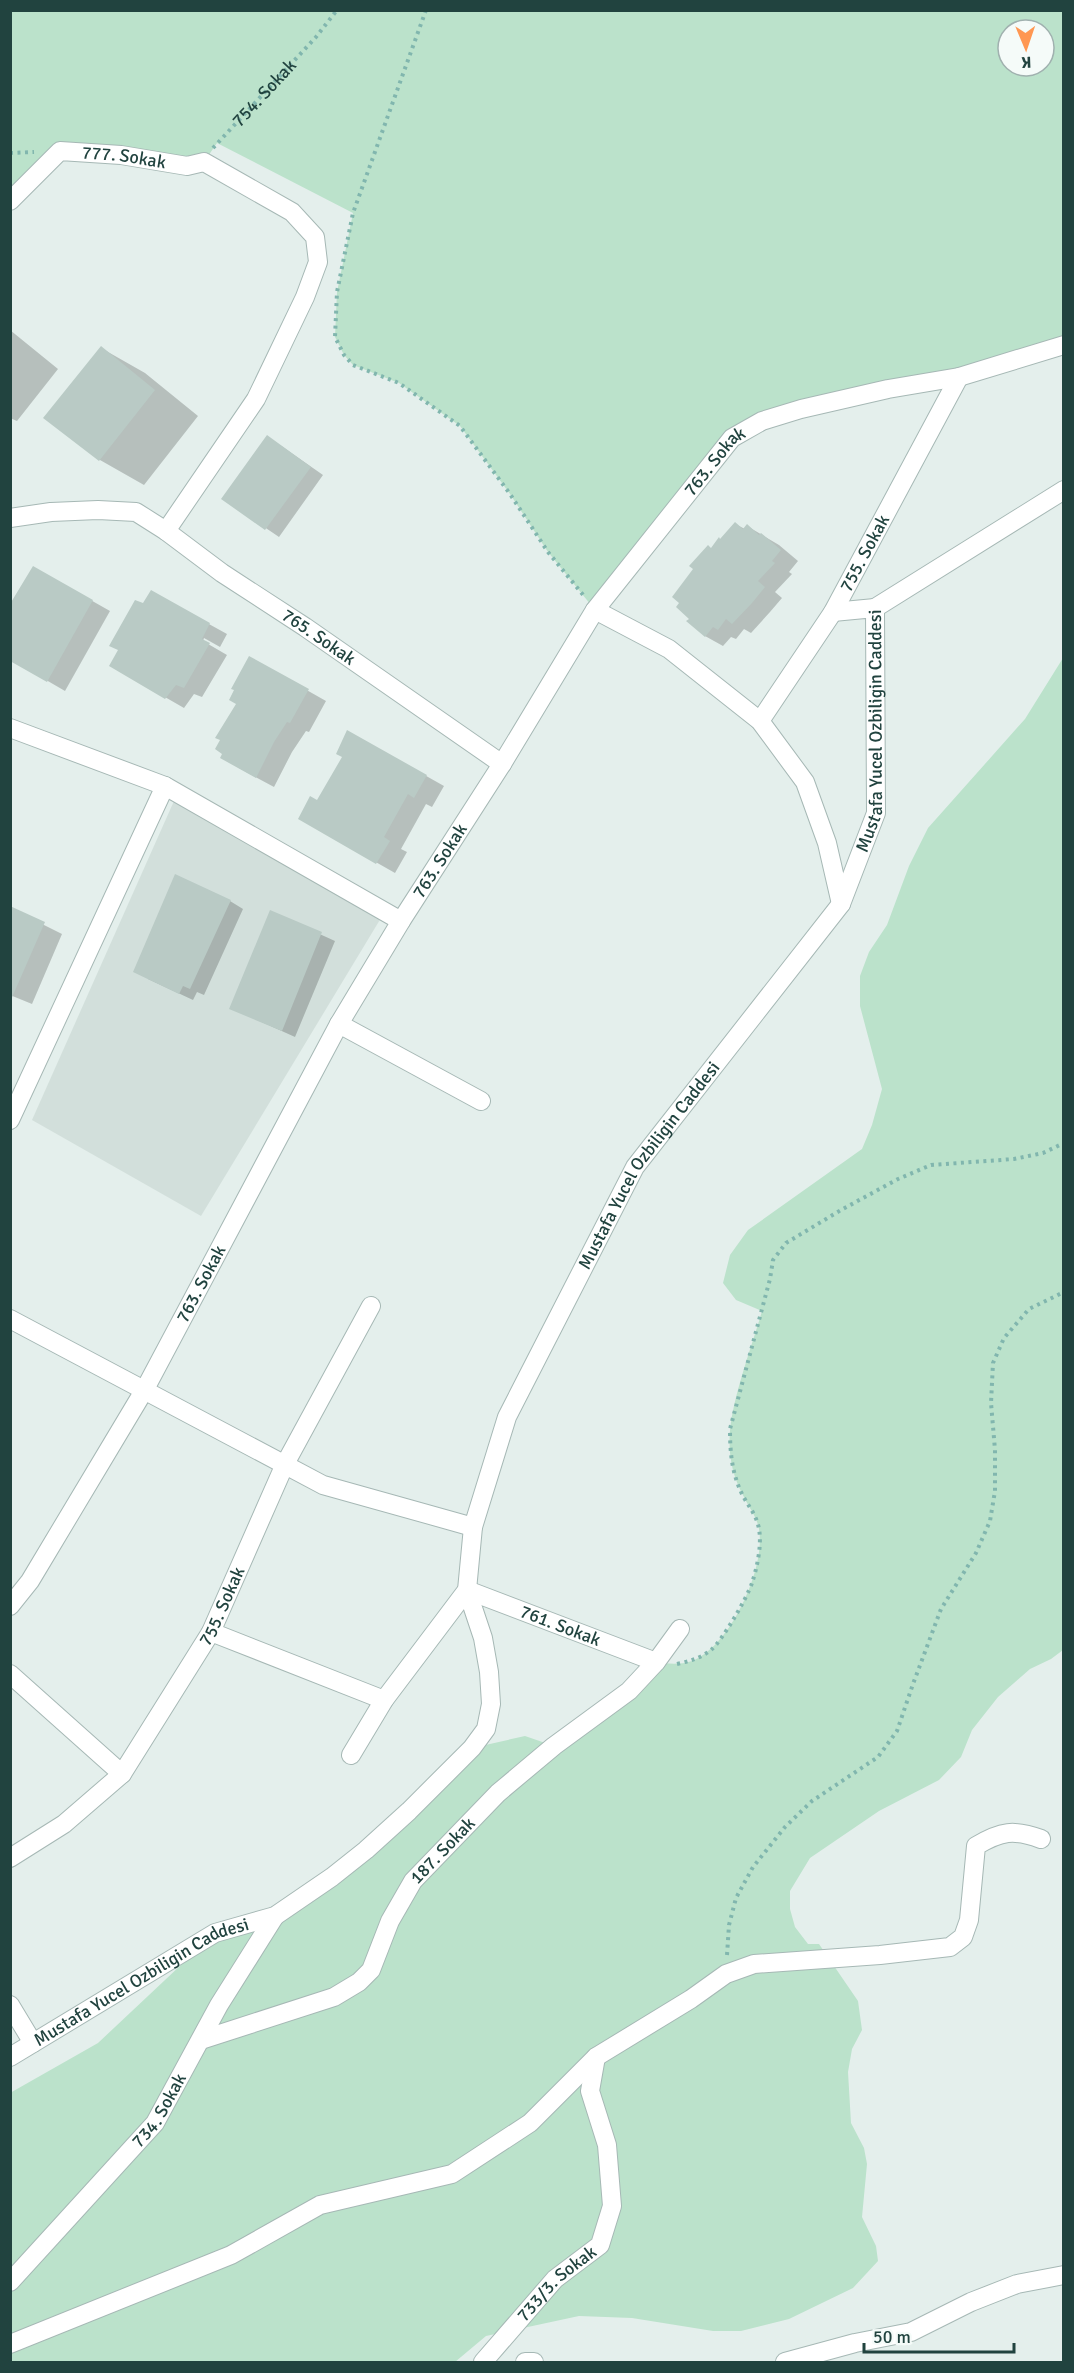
<svg xmlns="http://www.w3.org/2000/svg" width="1074" height="2373" font-family="Signika,sans-serif">
<style>
.built{fill:#d2dfdb}
.green{fill:#bbe2cb;fill-rule:evenodd}
.shadow{fill:#0003}
.building{fill:#b9cac5}
.lines{fill:none;stroke-linecap:round;stroke-linejoin:round}
.minor-casing{stroke:#a6b8b5;stroke-width:20}
.path{stroke:#81b6ae;stroke-width:4;stroke-dasharray:3 4.5;stroke-linecap:butt}
.minor{stroke:#fff;stroke-width:18}
.labels{text-anchor:middle;stroke-width:5;stroke-linejoin:round;paint-order:stroke}
.street-label{font-size:18px;fill:#21433f;stroke:#f5fbf9}
</style>
<rect width="100%" height="100%" fill="#e4efec"/>
<path class="built" d="M174 801 381 918 201 1216 32 1120Z"/>
<path class="green" d="M11 11H1063V345L888 389 732 438 595 610 548 552 510 494 460 426 399 383 353 365 344 355 335 337 337 292 353 213 217 143 204 162 60 151 11 195ZM1008 30H1044V66H1008Z
M1063 658V1650L1051 1659 1030 1669 998 1697 972 1730 961 1757 939 1780 879 1811 810 1858 790 1891V1909L795 1927 808 1944H819L858 2001 862 2030 852 2049 848 2072 851 2123 864 2148 867 2164 862 2217 876 2246 878 2261 853 2288 789 2319 741 2331H713L632 2318 579 2316 486 2336 455 2362H11L10 2093 98 2043 215 1933 275 1916 332 1877 472 1748 525 1736 554 1746 656 1662C668 1664 680 1665 692 1661 730 1647 766 1568 759 1529 757 1517 749 1508 744 1497 732 1476 728 1454 730 1431 733 1396 752 1346 762 1311L736 1300 723 1283 730 1255 748 1230 862 1149 872 1125 882 1089 860 1006V976L869 952 887 925 909 866 928 828 1025 719Z"/>
<path class="shadow" d="M10 330 58 369 17 421 10 418Z
M101 348 145 373 198 416 144 485 100 460 46 417Z
M280 445 323 475 279 537 223 499Z
M735 524 745 529 747 526 779 545 798 561 789 572 792 574 775 592 782 598 770 612 751 633 744 629 736 639 731 637 723 646 705 636 681 603 712 549Z
M34 568 110 611 65 691 10 659Z
M151 592 227 634 220 647 204 638 203 641 227 655 202 697 194 694 184 708 111 666Z
M250 658 326 701 309 732 306 731 292 752 274 787 239 768 238 704Z
M348 732 444 786 432 807 426 804 401 849 407 852 395 873 300 819 318 801 344 756Z
M230 901 243 909 204 995 197 992 193 1000 148 979Z
M10 908 62 934 32 1004 10 995Z
M271 912 335 941 295 1037 231 1008Z"/>
<path class="building" d="M101 346 155 390 99 461 43 418Z
M267 435 311 467 265 530 221 499Z
M735 522 743 529 747 524 759 535 761 533 781 550 772 561 775 563 758 581 765 587 752 603 732 624 726 619 718 630 713 627 705 637 686 621 689 619 676 607 679 603 672 597 693 569 689 566 708 545 711 548 719 537 720 539Z
M33 566 93 600 47 682 10 661V604Z
M151 590 210 623 202 639 210 643 184 688 176 685 165 699 109 666 118 650 109 646 135 600 143 603Z
M249 656 309 689 290 723 287 722 274 742 256 778 220 758 222 754 215 749 220 740 215 738 236 704 229 700 234 690 231 689Z
M347 730 427 775 414 798 408 794 384 837 390 841 376 864 298 819 310 796 317 800 342 757 336 754Z
M175 874 231 900 190 989 183 986 179 994 133 972Z
M10 906 45 922 10 1002Z
M270 910 322 932 282 1031 229 1009Z"/>
<g class="lines">
<g class="minor-casing">
<g id="minor">
<path id="s2" d="M10 201 60 151 121 155 187 166 204 162 292 212 315 237 318 262 305 297 256 399 166 531"/>
<path id="s3" d="M10 518 51 512 98 510 136 512 166 531 222 573 305 627 502 764"/>
<path d="M875 608 1064 490"/>
<path d="M595 610 669 649 760 721 805 782 827 843 841 904"/>
<path id="s4" d="M760 721 833 612 959 377"/>
<path d="M10 728 165 786 401 921"/>
<path d="M339 1024 481 1101"/>
<path d="M10 1120 165 786"/>
<path d="M10 1319 323 1485 473 1527"/>
<path id="s5" d="M467 1590 656 1662"/>
<path id="s6" d="M10 1606 30 1581 145 1389 339 1024 401 921 502 764 595 610 732 438 762 421 801 409 888 389 959 377 1064 345"/>
<path d="M211 1632 384 1700"/>
<path d="M10 1674 122 1774"/>
<path id="s7" d="M351 1755 384 1700 467 1590 473 1527 507 1417 635 1167 841 904 876 813 875 608 833 612"/>
<path id="s8" d="M10 1858 64 1824 122 1774 211 1632 285 1464 371 1306"/>
<path d="M10 2005 33 2043"/>
<path id="s9" d="M201 2040 334 1997 359 1982 371 1970 390 1921 413 1881 498 1793 554 1746 629 1691 656 1662 680 1629"/>
<path id="s10" d="M10 2057 215 1933 275 1916 332 1877 366 1850 409 1811 472 1748 486 1729 491 1704 489 1672 483 1638 467 1590"/>
<path id="s11" d="M10 2282 155 2123 219 2005 275 1916"/>
<path d="M10 2344 231 2255 320 2205 452 2174 530 2123 596 2057 691 1999 726 1974 754 1964 880 1955 950 1947 963 1937 969 1920 976 1846C1001 1831 1014 1829 1041 1839"/>
<path id="s12" d="M483 2362 555 2279 600 2245 612 2206 607 2145 590 2091 596 2057"/>
<path d="M525 2362H534"/>
<path d="M785 2362 855 2343 911 2332 971 2302 1017 2284 1064 2275"/>
</g>
</g>
<g class="path">
<path d="M426 10 353 213 337 292 335 337 344 355 353 365 399 383 460 426 510 494 548 552 584 596"/>
<path id="s1" d="M213 148 316 37 337 10"/>
<path d="M10 153 34 152"/>
<path d="M677 1664C690 1661 701 1658 711 1650 722 1641 747 1598 752 1583 757 1568 762 1545 759 1529 757 1516 749 1507 743 1496 732 1474 730 1454 730 1429L770 1279 773 1260 786 1243 841 1210 898 1179 931 1165 1014 1159 1043 1153 1064 1143"/>
<path d="M727 1955 729 1925 736 1898 753 1867 785 1827 812 1801 878 1757 897 1731 913 1684 941 1609 976 1553 990 1521 995 1491V1450L991 1403 993 1363 1004 1338 1029 1309 1064 1292"/>
</g>
<use href="#minor" class="minor"/>
</g>
<g class="labels">
<g class="street-label">
<text dy="6" stroke="none"><textPath href="#s1" startOffset="75">754. Sokak</textPath></text>
<text dy="6" stroke="none"><textPath href="#s2" startOffset="135">777. Sokak</textPath></text>
<text dy="6" stroke="none"><textPath href="#s6" startOffset="1347">763. Sokak</textPath></text>
<text dy="6" stroke="none"><textPath href="#s4" startOffset="198">755. Sokak</textPath></text>
<text dy="6" stroke="none"><textPath href="#s3" startOffset="348">765. Sokak</textPath></text>
<text dy="6" stroke="none"><textPath href="#s7" startOffset="1174">Mustafa Yucel Ozbiligin Caddesi</textPath></text>
<text dy="6" stroke="none"><textPath href="#s6" startOffset="861">763. Sokak</textPath></text>
<text dy="6" stroke="none"><textPath href="#s7" startOffset="670">Mustafa Yucel Ozbiligin Caddesi</textPath></text>
<text dy="6" stroke="none"><textPath href="#s6" startOffset="375">763. Sokak</textPath></text>
<text dy="6" stroke="none"><textPath href="#s8" startOffset="336">755. Sokak</textPath></text>
<text dy="6" stroke="none"><textPath href="#s5" startOffset="100">761. Sokak</textPath></text>
<text dy="6" stroke="none"><textPath href="#s9" startOffset="327">187. Sokak</textPath></text>
<text dy="6" stroke="none"><textPath href="#s10" startOffset="152">Mustafa Yucel Ozbiligin Caddesi</textPath></text>
<text dy="6" stroke="none"><textPath href="#s11" startOffset="228">734. Sokak</textPath></text>
<text dy="6" stroke="none"><textPath href="#s12" startOffset="108">733/3. Sokak</textPath></text>
</g>
</g>
<rect width="1074" height="2373" fill="none" stroke="#21433f" stroke-width="24"/>
<g transform="translate(1026 48) rotate(178)"><circle r="28" fill="#f5fbf9" stroke="#a0b1af" stroke-width="1.5"/>
<path d="M0-4.5L10 22L0 15L-10 22Z" fill="#ff9752"/>
<text y="-9" font-size="16" font-weight="bold" text-anchor="middle" fill="#21433f">K</text>
</g>
<path d="M864 2343v9h150v-9" fill="none" stroke="#21433f" stroke-width="3"/>
<text x="873" y="2343" font-size="18" fill="#21433f" stroke="#f5fbf9" stroke-width="4.5" paint-order="stroke">50 m</text>
</svg>
